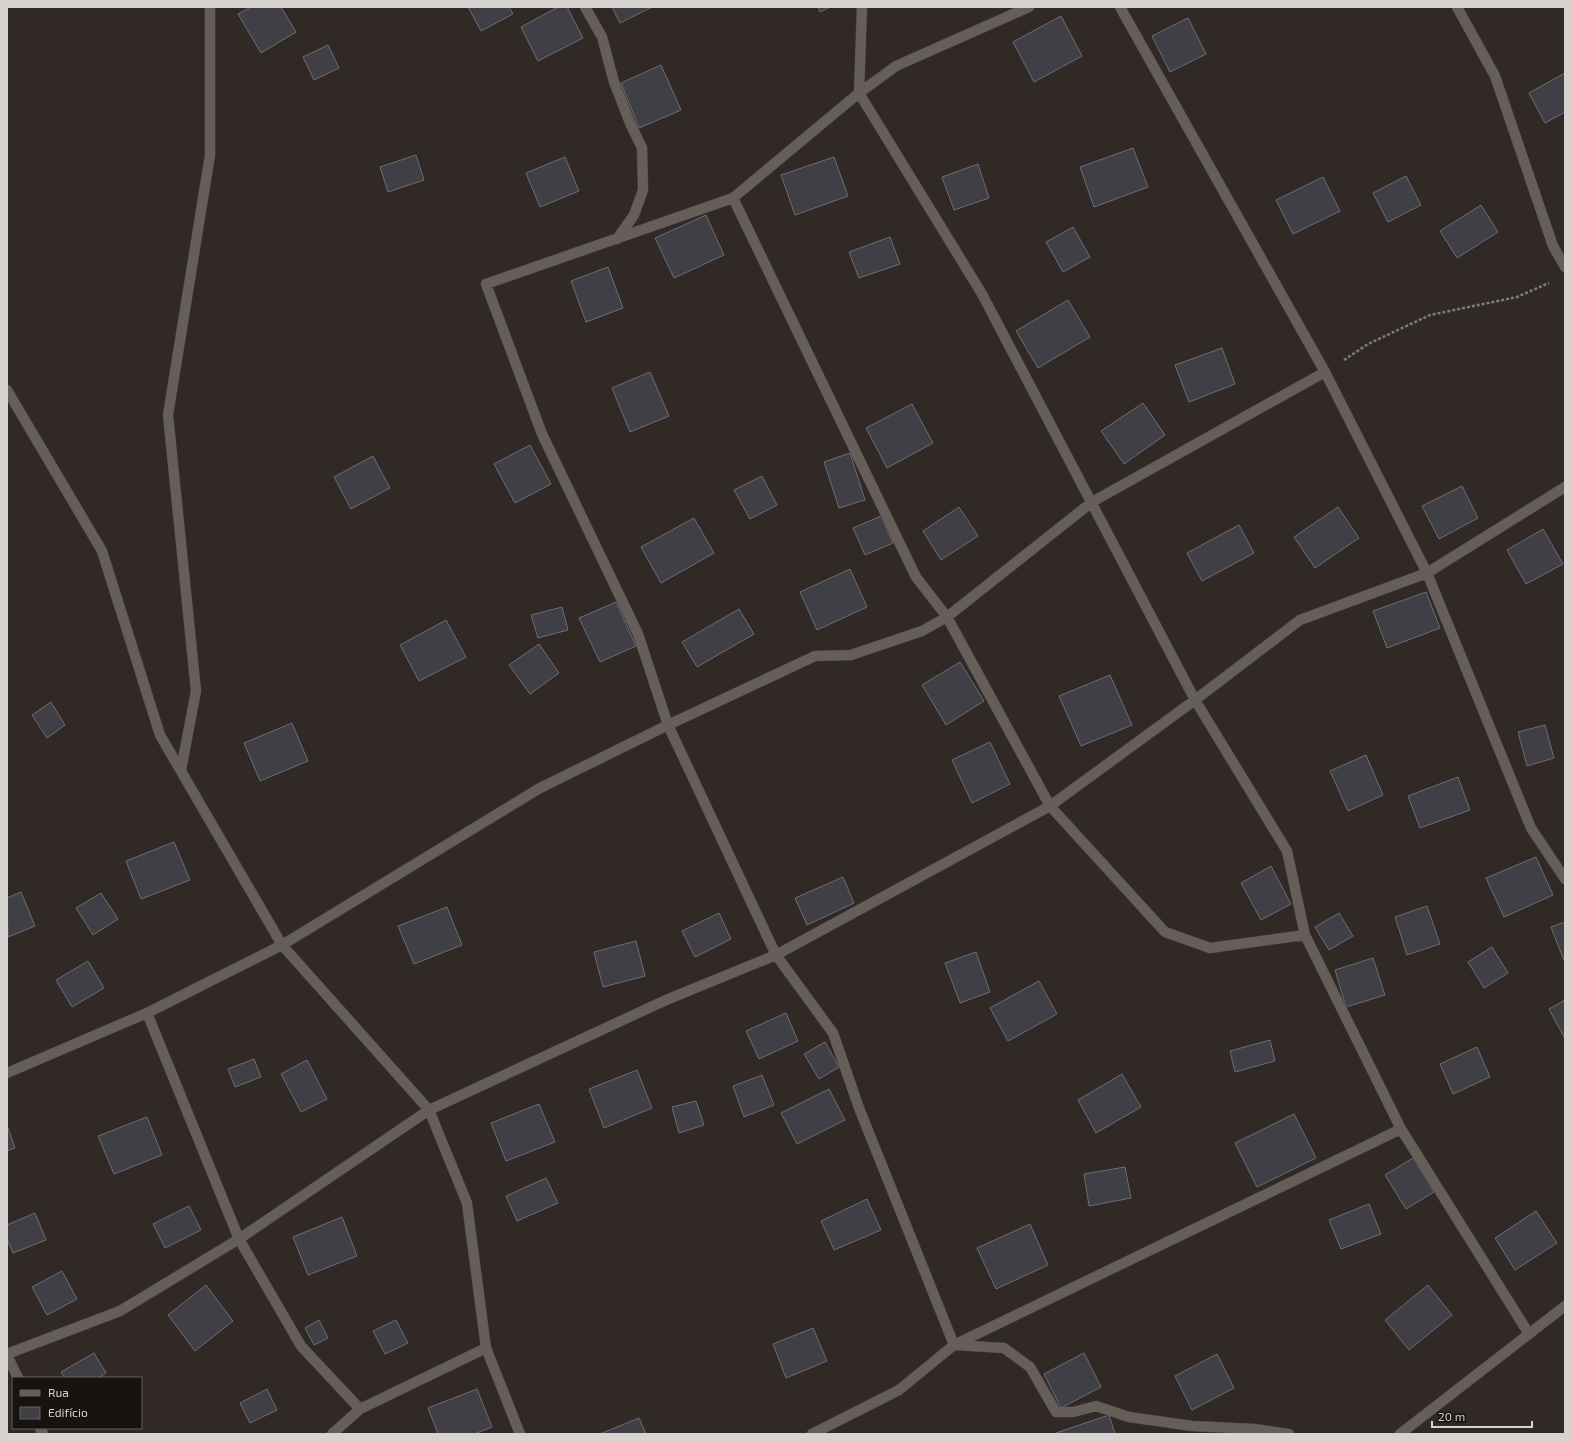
<svg xmlns="http://www.w3.org/2000/svg" width="1572" height="1441" font-family="'Exo 2',sans-serif">
<style>
.building{fill:#403f46;stroke:#6e6d75}
.lines{fill:none;stroke-linecap:round;stroke-linejoin:round}
.street-casing{stroke:#4a4440;stroke-width:11}
.secondary-casing{stroke:#4a4440;stroke-width:11}
.path{stroke:#807b77;stroke-width:2.5;stroke-dasharray:3 2;stroke-linecap:butt}
.street{stroke:#655e59;stroke-width:10}
.secondary{stroke:#655e59;stroke-width:10}
</style>
<rect width="100%" height="100%" fill="#302925"/>
<path class="building" d="M251 7H281L296 32 261 53 238 14Z
M468 7H509L513 14 481 31Z
M558 7H567L583 38 538 61 521 27Z
M612 7H652L620 23Z
M818 7H830L820 12Z
M1061 16 1082 56 1034 82 1013 42Z
M1188 18 1206 54 1170 72 1152 36Z
M328 45 339 68 314 80 303 57Z
M661 65 681 110 639 128 621 83Z
M1565 73V112L1545 123 1529 93Z
M1133 148 1148 187 1094 207 1080 167Z
M416 155 424 180 388 192 380 167Z
M565 157 579 191 540 207 526 173Z
M834 157 848 196 795 215 781 175Z
M978 164 989 198 954 210 942 177Z
M1406 176 1421 205 1388 222 1373 193Z
M1323 177 1340 211 1293 234 1276 200Z
M1481 205 1498 232 1457 258 1440 231Z
M706 215 724 255 674 278 655 238Z
M1073 227 1090 257 1063 272 1046 242Z
M890 237 900 264 859 278 849 252Z
M608 267 623 308 586 322 571 281Z
M1068 300 1090 337 1038 368 1016 331Z
M1222 348 1235 384 1189 402 1175 365Z
M650 372 669 416 630 432 612 388Z
M1143 403 1165 435 1124 464 1101 431Z
M912 404 933 443 887 468 866 428Z
M530 445 551 484 515 503 494 464Z
M850 453 865 500 839 508 824 462Z
M373 456 390 488 351 509 334 477Z
M762 476 777 505 750 519 734 490Z
M1462 486 1478 518 1439 539 1422 506Z
M959 507 978 536 941 560 923 531Z
M1338 507 1359 538 1315 568 1294 537Z
M881 516 893 543 865 555 853 528Z
M694 518 714 553 661 583 641 547Z
M1239 525 1254 553 1202 581 1187 553Z
M1543 529 1563 564 1526 584 1507 550Z
M850 569 867 607 817 630 800 592Z
M1426 592 1440 628 1387 648 1373 611Z
M616 602 636 646 600 662 579 618Z
M562 607 568 630 538 638 531 615Z
M739 609 754 634 697 667 682 642Z
M446 620 466 657 419 681 400 645Z
M539 644 559 673 530 694 509 665Z
M960 662 984 701 946 725 922 685Z
M1110 675 1132 725 1081 746 1059 696Z
M51 702 65 725 47 738 32 715Z
M292 723 308 761 260 781 244 743Z
M1545 725 1554 758 1527 766 1518 732Z
M990 742 1010 784 972 803 952 760Z
M1366 755 1383 795 1348 811 1330 771Z
M1458 777 1470 810 1420 828 1408 796Z
M174 842 190 880 141 899 126 861Z
M1536 857 1553 895 1504 917 1486 878Z
M1271 866 1291 904 1261 920 1241 883Z
M843 877 854 903 807 925 795 898Z
M21 892 35 926 8 937 7 898Z
M101 893 118 919 93 935 76 908Z
M1427 906 1440 944 1407 955 1395 917Z
M447 907 462 945 414 964 398 926Z
M719 913 731 939 695 957 682 931Z
M1339 913 1353 936 1329 950 1315 927Z
M1565 922V963L1551 927Z
M636 941 645 976 603 987 594 952Z
M1492 947 1508 973 1484 988 1468 962Z
M976 952 990 992 960 1003 945 963Z
M1373 958 1385 995 1346 1007 1335 970Z
M88 961 104 988 72 1007 56 980Z
M1039 981 1057 1014 1008 1041 990 1008Z
M1565 1000V1039L1549 1009Z
M786 1013 798 1041 759 1059 746 1031Z
M1270 1040 1275 1061 1235 1072 1230 1051Z
M825 1042 839 1067 819 1079 804 1054Z
M1477 1047 1490 1077 1453 1094 1440 1064Z
M254 1059 261 1077 235 1087 228 1069Z
M307 1060 327 1099 301 1112 281 1074Z
M637 1070 652 1108 604 1128 589 1089Z
M1122 1074 1141 1107 1096 1133 1078 1100Z
M762 1075 774 1105 744 1117 733 1086Z
M829 1089 845 1120 797 1144 781 1113Z
M696 1101 704 1125 679 1133 672 1107Z
M539 1104 555 1142 506 1161 491 1123Z
M1294 1114 1316 1158 1257 1187 1235 1143Z
M147 1117 162 1155 114 1174 98 1136Z
M7 1125 15 1148 7 1151Z
M1413 1158 1434 1192 1406 1209 1385 1175Z
M1125 1167 1131 1198 1089 1206 1084 1174Z
M546 1178 558 1203 517 1221 506 1196Z
M867 1199 881 1230 834 1250 821 1221Z
M1369 1204 1381 1234 1341 1249 1329 1220Z
M189 1206 201 1230 165 1248 153 1224Z
M1536 1211 1557 1243 1515 1270 1495 1238Z
M35 1213 46 1240 13 1253 7 1239V1225Z
M342 1217 357 1256 308 1275 293 1237Z
M1030 1224 1048 1265 996 1289 977 1248Z
M62 1271 77 1299 47 1315 32 1287Z
M206 1285 233 1321 195 1351 168 1315Z
M1428 1285 1452 1315 1409 1350 1385 1320Z
M319 1320 328 1338 314 1345 305 1328Z
M396 1320 408 1343 385 1354 373 1331Z
M813 1328 827 1361 786 1378 773 1344Z
M94 1353 106 1373 98 1378H65L61 1372Z
M1084 1353 1101 1387 1061 1408 1044 1374Z
M1217 1354 1234 1388 1192 1410 1175 1376Z
M267 1389 277 1410 250 1423 240 1403Z
M477 1389 492 1427 474 1434H438L428 1408Z
M1109 1415 1115 1434H1057L1056 1433Z
M639 1418 646 1434H600Z"/>
<g class="lines">
<g class="street-casing">
<path id="street" d="M585 7 602 37 614 82 630 123 642 148 643 190 634 215 617 239
M862 7 859 93 982 294 1195 700 1287 851 1305 935 1401 1129 1529 1334
M1029 7 896 66 859 93 733 198 486 284 542 434 638 634 668 725 776 955 833 1033 859 1108 954 1345 1004 1348 1030 1367 1056 1412H1073L1096 1406 1129 1417 1192 1426 1255 1429 1289 1434
M1120 7 1325 372 1427 573 1531 828 1565 879
M1457 7 1495 76 1553 246 1565 267
M733 198 916 577 947 617 1050 806 1165 932 1210 948 1305 935
M7 390 102 551 160 735 282 945 429 1110 467 1203 486 1348 520 1434
M181 770 196 691 168 415 210 155V7
M147 1013 239 1239 301 1346 360 1409
M7 1073 147 1013 282 945 540 788 668 725 815 656 851 655 922 631 947 617 1092 502 1325 372
M7 1354 120 1311 239 1239 429 1110 666 1000 776 955 1050 806 1195 700 1300 620 1427 573 1565 487
M7 1355 18 1378
M40 1428 43 1434
M332 1434 360 1409 486 1348
M812 1434 899 1390 954 1345 1401 1129"/>
</g>
<g class="secondary-casing">
<path id="secondary" d="M1400 1434 1565 1306"/>
</g>
<path class="path" d="M1344 360 1368 344 1430 315 1517 297 1549 283"/>
<use href="#street" class="street"/>
<use href="#secondary" class="secondary"/>
</g>
<rect width="1572" height="1441" fill="none" stroke="#d7d3d0" stroke-width="16"/>
<rect x="12" y="1377" width="130" height="52" fill="#161311" stroke="#63605d"/>
<rect x="20" y="1390" width="20" height="6" fill="#655e59" stroke="#63605d"/>
<text x="48" y="1397" font-size="12" fill="#d7d3d0">Rua</text>
<rect x="20" y="1407" width="20" height="12" fill="#403f46" stroke="#63605d"/>
<text x="48" y="1417" font-size="12" fill="#d7d3d0">Edifício</text>
<path d="M1432 1421v6h100v-6" fill="none" stroke="#d7d3d0" stroke-width="2"/>
<text x="1438" y="1421" font-size="12" fill="#d7d3d0" stroke="#161311" stroke-width="3" paint-order="stroke">20 m</text>
</svg>
